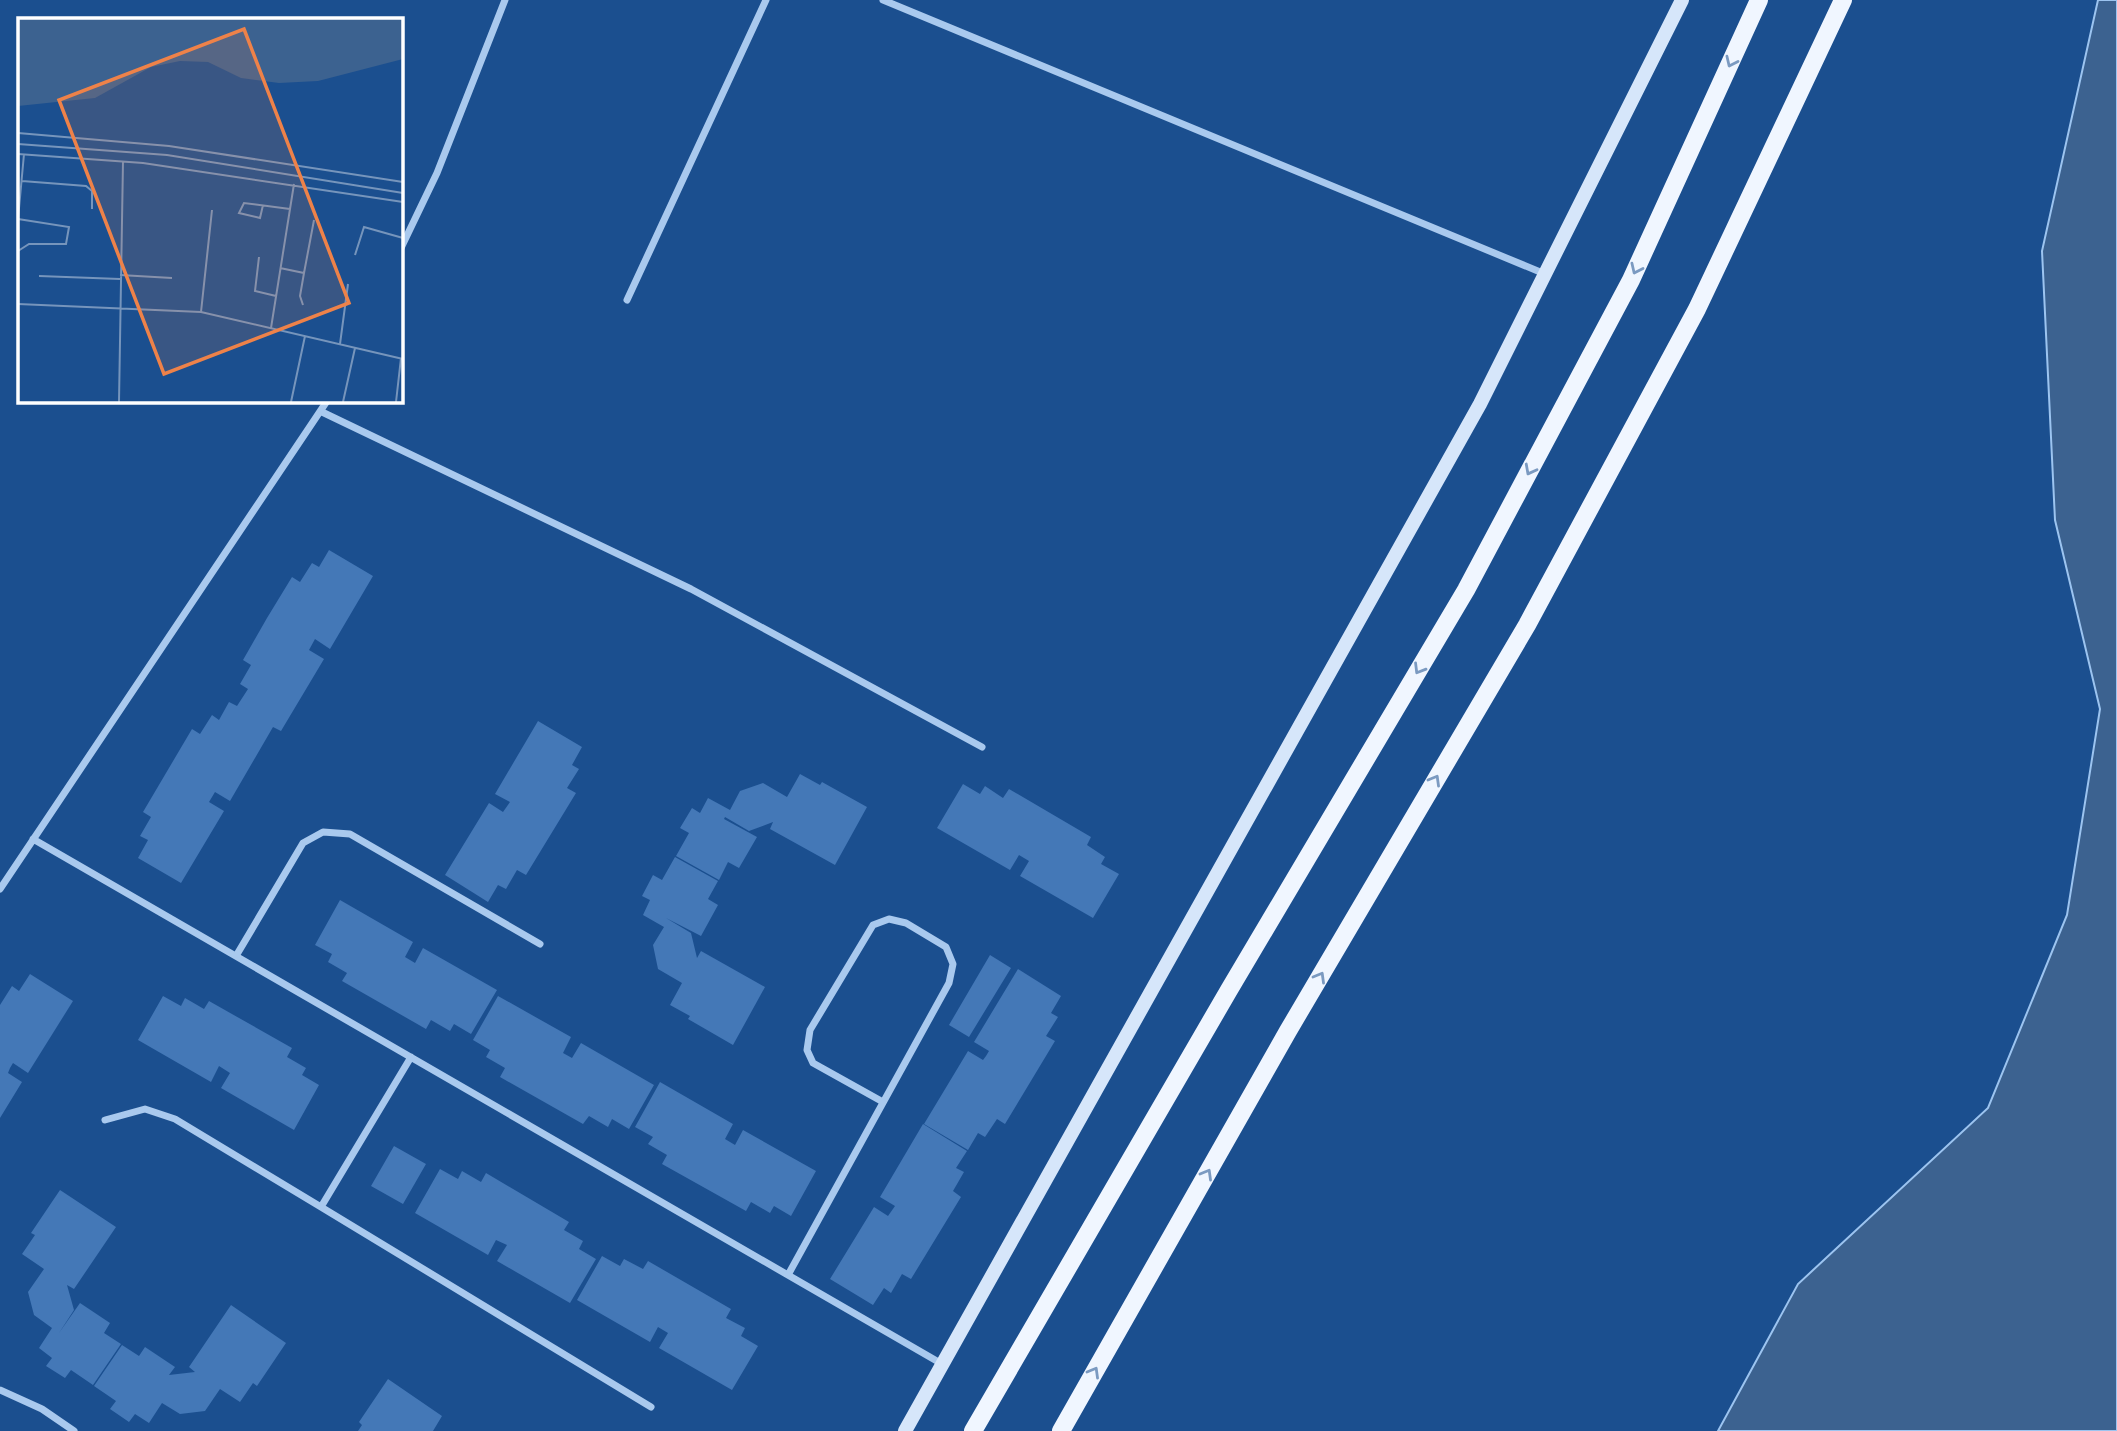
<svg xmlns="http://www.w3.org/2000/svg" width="2117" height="1431" font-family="Montserrat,sans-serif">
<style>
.water{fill:#3c6290;stroke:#9cc4f0;stroke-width:2}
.building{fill:#4478b7}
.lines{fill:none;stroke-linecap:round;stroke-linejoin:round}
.street{stroke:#a9c9ee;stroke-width:7}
.secondary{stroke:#d6e6fa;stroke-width:14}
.primary{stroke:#f0f6ff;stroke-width:18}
.oneway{stroke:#7b9ac1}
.inset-road{fill:none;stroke:#7695bc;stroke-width:2}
.view{fill:#ee8249;fill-opacity:0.15;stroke:#ee8249;stroke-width:3.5}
.inset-edge{fill:none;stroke:#fff;stroke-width:3.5}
</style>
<rect width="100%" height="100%" fill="#1b4f8f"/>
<path class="water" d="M2098 0H2117V1431H1718L1798 1284 1988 1108 2067 915 2100 709 2055 520 2042 251Z"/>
<path class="building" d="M329 550 373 576 330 649 315 639 309 650 324 659 281 731 273 727 230 801 215 792 209 802 224 811 181 883 138 858 148 840 140 836 151 817 143 812 192 729 200 734 212 715 219 720 229 702 237 706 248 689 240 684 251 665 243 660 267 618 292 577 300 582 312 563 319 567Z
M538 721 582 747 572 765 579 769 567 788 576 793 526 875 517 870 506 889 498 885 488 902 445 875 489 803 503 812 510 802 495 794Z
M800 774 820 785 822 782 867 807 835 865 770 829 773 822 749 831 725 817 724 819 757 837 739 868 728 862 719 880 676 856 689 833 680 828 692 808 700 813 708 798 730 810 740 791 763 783 787 797Z
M963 784 980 794 985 786 1003 798 1009 789 1091 837 1087 845 1105 857 1101 864 1119 874 1093 918 1020 876 1029 861 1019 855 1010 870 937 828Z
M675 857 718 881 708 899 718 905 701 936 666 918 691 933 697 958 701 951 765 987 733 1045 688 1019 690 1016 670 1005 682 983 658 969 653 945 664 927 643 915 650 900 642 896 653 875 662 880Z
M340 900 413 942 405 957 415 963 423 948 497 990 471 1034 454 1024 450 1031 431 1020 426 1029 342 981 347 973 328 962 332 954 315 945Z
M990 955 1011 968 969 1037 949 1025Z
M1018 969 1061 996 1051 1013 1058 1017 1046 1036 1055 1041 1005 1124 997 1119 985 1137 978 1133 968 1150 924 1124 968 1051 983 1060 986 1056 989 1051 974 1042Z
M30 974 73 1001 28 1073 13 1063 10 1068 8 1073 22 1082 0 1118V1005L12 986 19 991Z
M163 996 181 1006 185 998 204 1009 209 1001 292 1048 287 1057 306 1068 302 1075 319 1085 294 1130 221 1088 230 1073 219 1066 211 1082 138 1040Z
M498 996 571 1037 563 1053 572 1058 581 1043 654 1085 629 1129 612 1119 608 1127 589 1116 583 1124 500 1077 505 1068 486 1057 490 1050 473 1040Z
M660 1082 733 1124 725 1139 735 1145 743 1130 816 1171 791 1216 774 1206 770 1213 751 1202 746 1211 662 1164 667 1155 648 1144 653 1137 635 1127Z
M923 1124 967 1151 956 1168 964 1172 953 1191 961 1197 911 1279 902 1274 891 1293 884 1288 873 1305 830 1279 874 1207 888 1216 895 1206 880 1197Z
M394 1146 426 1164 403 1204 371 1186Z
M440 1169 458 1179 462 1171 481 1182 486 1173 569 1222 564 1230 583 1241 579 1249 596 1259 570 1303 497 1261 507 1245 496 1240 488 1255 415 1213Z
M60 1190 116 1227 74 1289 67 1285 74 1310 59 1333 80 1303 110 1323 104 1333 121 1344 93 1385 71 1370 65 1378 46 1366 52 1358 39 1348 52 1328 34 1315 28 1292 44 1269 22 1254 35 1235 31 1233Z
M602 1256 620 1266 624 1259 643 1269 648 1261 731 1309 726 1318 745 1328 741 1336 758 1346 732 1390 659 1348 668 1333 658 1327 650 1342 577 1300Z
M231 1305 286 1343 257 1386 253 1383 240 1402 220 1389 205 1411 180 1414 162 1403 149 1423 135 1414 129 1422 110 1409 116 1401 94 1386 122 1345 139 1356 145 1347 175 1367 169 1375 195 1372 189 1367Z
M388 1379 442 1416 433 1431H358L362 1425 359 1422Z"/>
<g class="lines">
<path class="street" d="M883 0 1545 274
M401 248 437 173 505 0
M627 300 766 0
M322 412 691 589 982 747
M33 839 942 1364
M0 889 327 401
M236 956 303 843 323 832 350 834 540 944
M411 1057 321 1207 651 1407
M105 1120 145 1109 175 1119 321 1207
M788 1275 949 983 953 964 946 947 906 923 889 919 873 925 810 1030 807 1050 813 1063 883 1102
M0 1390 42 1409 74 1431"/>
<path class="secondary" d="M905 1431 1480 404 1682 0"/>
<path class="primary" d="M973 1431 1229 990 1466 590 1631 280 1759 0
M1061 1431 1288 1031 1527 625 1697 309 1843 0"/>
</g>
<defs><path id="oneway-chevron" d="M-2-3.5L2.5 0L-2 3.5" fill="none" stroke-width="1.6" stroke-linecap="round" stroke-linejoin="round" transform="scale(1.75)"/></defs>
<g class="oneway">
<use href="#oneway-chevron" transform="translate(1731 62) rotate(115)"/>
<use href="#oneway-chevron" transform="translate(1636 269) rotate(115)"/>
<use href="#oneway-chevron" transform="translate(1530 470) rotate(118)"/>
<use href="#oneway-chevron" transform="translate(1419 669) rotate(121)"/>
<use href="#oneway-chevron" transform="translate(1435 780) rotate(-60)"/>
<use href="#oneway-chevron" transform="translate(1320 977) rotate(-60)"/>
<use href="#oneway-chevron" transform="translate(1207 1174) rotate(-60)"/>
<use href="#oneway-chevron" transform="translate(1094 1372) rotate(-60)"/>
</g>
<g transform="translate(18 18)">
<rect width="385" height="385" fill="#1b4f8f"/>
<path d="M0 1H385V41L300 63 261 65 223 60 190 44 162 43 133 49 77 80 0 88Z" fill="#3c6290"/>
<path class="inset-road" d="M0 115 151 128 385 164M0 126 149 137 385 175M0 136 125 145 385 184M4 163 68 168 74 173V191M245 187 242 200 221 195 226 185 272 191M0 201 51 209 48 226H11L0 233M0 201 6 136M337 237 346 209 385 220M241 239 237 273 258 278M262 250 286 255 296 202M102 257 154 260M21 258 102 261M0 286 183 294 385 341M285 287 282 278 286 255M183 294 194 192M253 310 276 166M322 326 330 266M101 384 105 143M273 384 287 318M325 384 337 330M378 384 383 340"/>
<path class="view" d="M226 11 331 285 146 356 41 82Z"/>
<rect width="385" height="385" class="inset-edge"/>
</g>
</svg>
